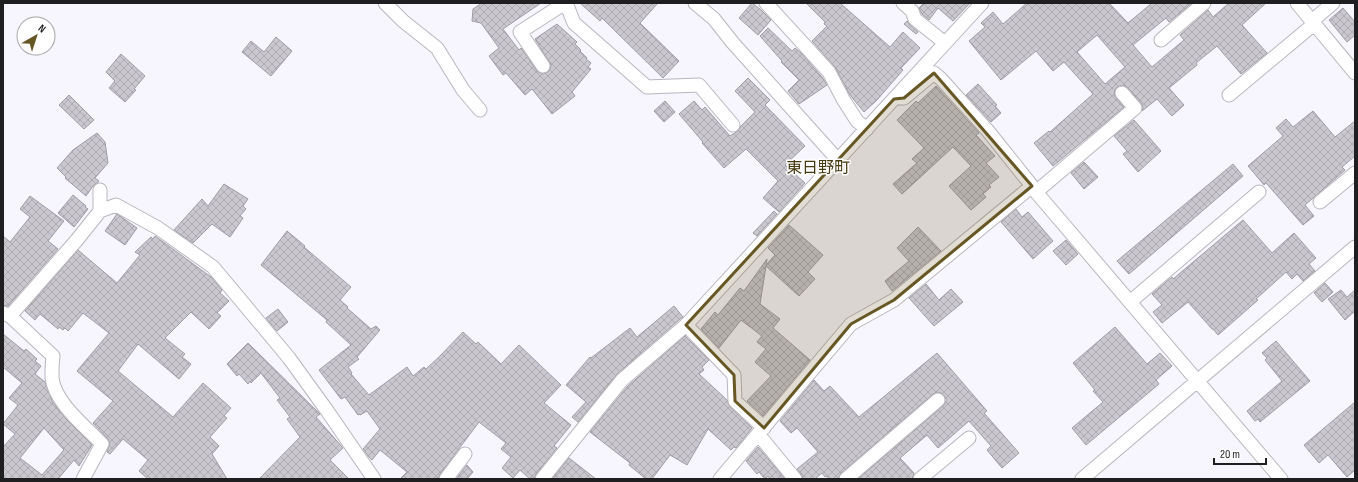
<svg xmlns="http://www.w3.org/2000/svg" width="1358" height="482" font-family="'Sofia Sans Condensed','Noto Sans JP',sans-serif">
<style>
.building{fill:url(#building-cross-hatch);stroke:#9f9da4;fill-rule:evenodd}
.lines{fill:none;stroke-linecap:round;stroke-linejoin:round}
.minor-casing{stroke:#b9b6be;stroke-width:15}
.minor{stroke:#fff;stroke-width:13}
.marked{fill:#675724;fill-opacity:0.2;stroke:#675724;stroke-width:3;stroke-linejoin:round}
.labels{text-anchor:middle;stroke-width:3;stroke-linejoin:round;paint-order:stroke}
.quarter-label{font-size:16px;fill:#473a11;stroke:#fff}
</style>
<defs>
<pattern id="building-cross-hatch" width="8" height="8" patternUnits="userSpaceOnUse"><rect width="8" height="8" fill="#cac7cf"/><path d="M0 0l8 8M0 8l8-8" fill="none" stroke="#adaab1"/></pattern>
</defs>
<rect width="100%" height="100%" fill="#f7f5fd"/>
<path class="building" d="M482 3H541L503 29 519 50 521 48 537 71 543 74 548 72 550 69 551 65 535 39 557 24 577 42 575 44 581 50 580 51 587 58 586 59 591 63 588 67 591 69 572 92 575 96 552 114 532 89 525 95 506 73 503 75 489 56 499 48 481 23 472 21 473 9Z
M580 3H658L640 23 679 61 663 78 602 18 600 21Z
M752 3 760 9 771 20 758 35 739 18Z
M806 3H840L890 47 903 32 920 48 901 68 903 70 877 100 864 112 850 95 835 67 812 41 827 26 824 24 825 22Z
M924 3H970L953 21 938 8 929 20 922 14 919 8Z
M1027 3H1109L1128 23 1152 3H1192L1169 22 1166 18 1133 45 1152 67 1184 40 1180 35 1208 10 1213 17 1229 3H1266L1242 25 1267 53 1241 74 1217 46 1196 63 1197 65 1169 88 1184 105 1172 116 1157 99 1142 111 1143 107 1141 103 1128 88 1124 85 1117 87 1115 90 1114 95 1124 107 1053 166 1034 143 1049 131 1050 132 1093 94 1064 62 1053 71 1036 51 1001 80 969 41 985 27 981 23 993 12 1003 24ZM1097 35 1125 67 1105 84 1077 52Z
M1343 8 1355 22V35L1347 42 1329 20Z
M907 21 910 25 918 32 916 34 904 24Z
M768 28 792 51 795 48 801 53 822 77 827 85 799 104 788 91 799 80 781 62 782 61 760 36Z
M276 37 292 51 271 76 242 52 251 41 264 52Z
M121 54 145 76 134 89 136 90 125 102 109 88 115 81 106 72Z
M748 78 770 100 765 105 805 146 785 165 805 183 779 212 763 198 778 181 746 149 724 168 702 143 703 142 679 114 694 101 702 110 705 107 730 136 738 131 741 126 755 112 735 91Z
M978 84 997 105 995 106 1001 113 991 122 966 95Z
M936 86 979 133 976 135 995 156 986 163 999 177 989 185 991 187 983 194 986 197 971 210 949 186 971 166 953 147 902 194 893 184 917 163 912 159 924 148 897 120 916 101 918 103Z
M69 95 94 120 84 129 59 105Z
M665 101 675 112 664 122 654 111Z
M1313 111 1335 137 1355 121V156L1342 167 1345 170 1305 205 1314 216 1303 225 1266 183 1264 185 1248 166 1283 136 1276 128 1286 119 1293 127Z
M1134 120 1161 151 1138 172 1123 154 1127 151 1114 136Z
M97 133 105 142 108 163 95 178 99 181 93 186 86 196 65 178 66 177 57 168 73 150Z
M1084 162 1098 177 1084 189 1071 173Z
M1233 164 1243 176 1129 274 1117 261Z
M224 184 248 199 243 206 246 209 240 216 243 218 230 237 212 224 193 243 174 230 202 199 208 206Z
M73 195 86 206 85 207 88 209 74 227 58 213Z
M30 196 64 221 48 241 58 249 8 306 3 305V236L10 242 30 217 20 209Z
M1016 209 1022 217 1028 212 1053 241 1033 259 1001 222Z
M774 211 777 214 757 236 753 233Z
M117 214 137 228 125 245 105 231Z
M1243 220 1272 253 1294 233 1316 258 1309 264 1315 271 1303 281 1297 274 1292 279 1286 272 1256 299 1258 300 1218 335 1213 329H1212L1188 302 1162 323 1153 312 1162 305 1152 294 1172 277 1173 279Z
M789 225 823 255 808 272 815 279 799 296 766 266 760 304 780 319 773 328 810 360 763 416 747 401 771 376 755 362 766 349 757 342 762 336 741 320 719 348 701 329 715 312 718 315 740 288 744 291 767 259 766 265 775 255 768 248Z
M918 227 941 251 892 291 885 281 909 261 897 248Z
M287 231 305 246 304 247 351 287 340 300 348 307 347 308 371 329 376 326 380 330 357 357 359 359 348 367 352 373 351 374 369 395 407 367 413 376 424 367 426 369 440 356 463 332 476 344 478 342 501 364 519 345 561 385 544 403 571 425 554 446 557 448 536 474 534 479H530L520 470 513 478 502 468 511 457 501 449 506 443 479 422 440 474 438 479H400L407 472 380 450 372 460 369 457 363 449 380 429 367 411 360 415V414L358 415 345 397 341 399 319 370 351 345 326 322 327 320 261 265Z
M155 236 211 277 222 290 220 293 229 301 217 313 221 316 209 329 191 312 165 338 185 354 182 357 191 364 179 379 138 344 118 371 173 417 203 383 231 408 224 416 227 418 210 437 219 446 212 454 227 479H148L139 471 148 460 123 439 110 454 107 452 110 443 108 439 93 423 113 401 77 371 109 333 83 313 68 331 65 328 63 330 59 327 58 329 40 314 35 320 25 311 78 250 117 283 140 255 135 252 151 237 153 239Z
M1066 240 1078 254 1066 265 1053 251Z
M1325 283 1333 292 1322 302 1314 293Z
M926 284 939 300 951 289 963 302 934 326 909 298Z
M1341 290 1347 297 1355 290V311L1345 320 1328 299Z
M674 306 683 317 680 319 617 374 578 422 572 417 586 402 566 385 590 357 591 358 630 328 637 337Z
M278 309 288 322 277 331 266 318Z
M1115 327 1147 364 1160 353 1172 366 1156 380 1159 384 1086 445 1072 428 1103 402 1093 391 1095 390 1073 363Z
M3 334 24 351 26 349 37 359 35 361 41 366 35 374 45 382 52 401 66 419 92 445 79 466 74 460 58 479H3V447L15 434 3 424 18 405 9 398 22 383 3 367ZM44 428 64 450 42 475 20 458Z
M685 336 709 360 702 367 704 370 699 374 727 400 730 407 752 428 736 448 734 447 731 450 708 429 687 465 670 455 652 479H646L629 465 630 463 590 432 628 386Z
M1276 341 1310 381 1260 422 1258 419 1255 421 1247 411 1282 381 1265 360 1267 358 1262 353Z
M248 343 320 414 316 417 343 448 330 460 349 479H259L300 437 287 419 290 417 277 400 280 398 261 373 251 383 250 381 248 384 239 374 237 376 227 364Z
M937 353 987 411 984 413 1019 453 1002 468 987 450 991 446 969 421 938 448 927 435 900 458 914 473 912 479H858L943 406 946 402V398L941 393 937 392 933 394 841 473 838 479H829L827 476 825 477 822 473 815 479H803L801 474 797 469 818 452 797 428 791 433 780 421 814 380 824 391 830 386 859 417Z
M1355 402V470L1347 477 1328 455 1319 463 1304 445Z
M758 447 785 479H770L768 476 765 479 759 472 757 474 746 461Z
M569 458 596 479H552Z
M467 465 473 472 467 479H456Z"/>
<g class="lines">
<g class="minor-casing">
<path id="minor" d="M385 3 403 21 437 48 463 90 480 110
M566 3 574 23 647 87 699 85 733 125
M695 3 714 19 733 43 837 159
M766 3 829 72 843 99 857 121 867 129
M903 3 912 11 915 19 945 43
M1297 3 1355 73
M1312 21 1333 3
M1161 40 1204 3
M543 66 520 32 565 3
M1229 95 1314 24
M900 98H904L934 73 941 79 988 131 1032 186 1036 192 1281 479
M1036 192 1135 108 1122 93
M1320 202 1355 173
M100 211V190
M1130 302 1259 192
M3 313 10 316 53 356C52 363 52 371 52 378 55 403 85 426 102 444L83 479
M10 316 76 241 100 211 116 205 158 228 213 267 289 358 328 412 374 479
M686 325 734 375 735 401 764 428
M758 434 795 479
M446 479 465 454
M542 479 622 380 686 325 982 3
M720 479 851 324 894 300 1032 186
M846 479 938 400
M920 479 969 438
M1082 479 1355 247"/>
</g>
<use href="#minor" class="minor"/>
</g>
<path class="marked" d="M934 73 1032 186 894 300 851 324 764 428 735 401 734 375 686 325 894 99 904 98Z"/>
<g class="labels">
<g class="quarter-label">
<text x="818" y="173">東日野町</text>
</g>
</g>
<rect width="1358" height="482" fill="none" stroke="#1f1e21" stroke-width="8"/>
<g transform="translate(36 36) rotate(39)"><circle r="19" fill="#ffffff" stroke="#a5a5a6"/>
<path d="M0-3L7 15L0 10L-7 15Z" fill="#675724"/>
<text y="-6" font-size="11" font-weight="bold" text-anchor="middle" fill="#1f1e21">N</text>
</g>
<path d="M1214 458v6h52v-6" fill="none" stroke="#1f1e21" stroke-width="2"/>
<text x="1220" y="458" font-size="12" fill="#1f1e21" stroke="#ffffff" stroke-width="3" paint-order="stroke">20 m</text>
</svg>
